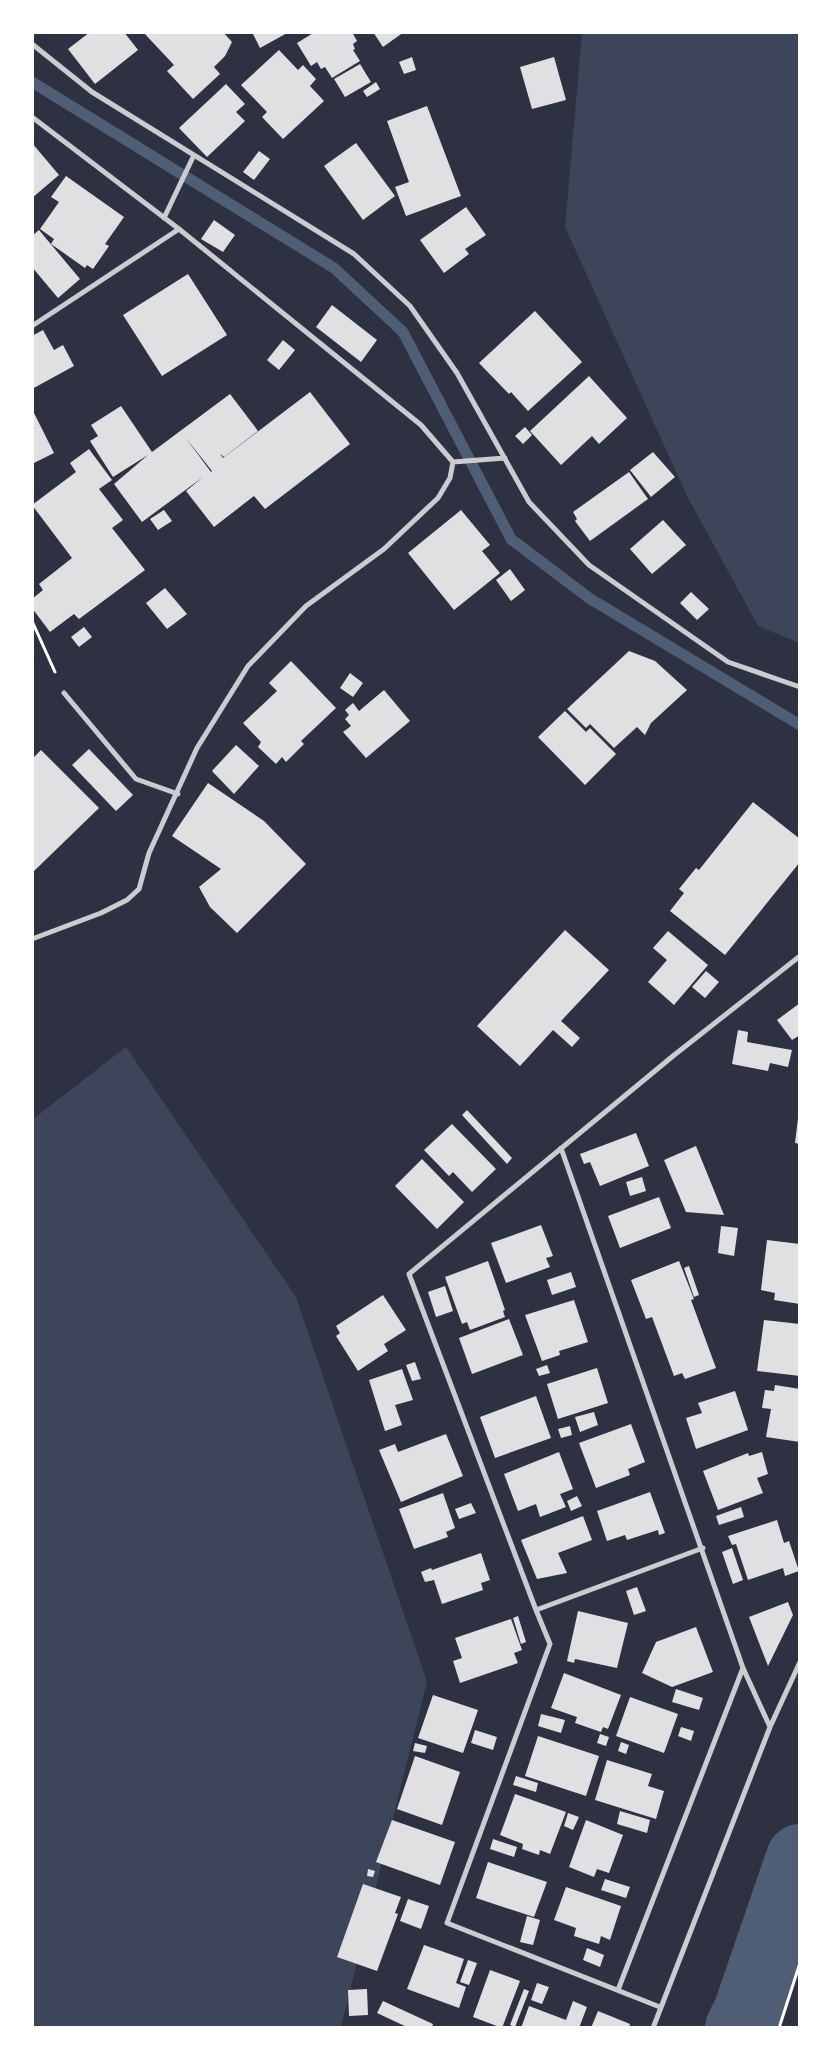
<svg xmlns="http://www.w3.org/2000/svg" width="832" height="2060" font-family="'Golos Text',sans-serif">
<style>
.green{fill:#3c4559}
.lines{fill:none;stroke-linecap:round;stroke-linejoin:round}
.stream{stroke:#4f5d75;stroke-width:11}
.river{stroke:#4f5d75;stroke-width:68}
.building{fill:#e0e0e3;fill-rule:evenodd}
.path{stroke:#fff;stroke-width:3}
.minor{stroke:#caccd0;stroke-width:5}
</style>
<rect width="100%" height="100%" fill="#2d3142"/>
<path class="green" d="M582 33H799V643L758 626 687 496 565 227Z
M126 1047 296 1297 427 1682 341 2027 33 2028V1119Z"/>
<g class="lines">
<path class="stream" d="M32 82 334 268 403 332 511 539 589 598 800 725"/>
<path class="river" d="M739 2028 747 2012 800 1858"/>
</g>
<path class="building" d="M90 32H124L138 50 95 84 68 49Z
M143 32H223L232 42 225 56 214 67 220 74 193 99 167 71 174 65Z
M252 32H289L260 48Z
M315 32H352L357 41 353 44 355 49 353 50 360 61 332 78 325 67 321 69 317 62 311 66 297 43Z
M373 32H404L383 47Z
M279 50 298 70 303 65 316 79 310 86 324 101 283 139 262 117 267 112 241 85Z
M412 57 416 70 404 74 399 62Z
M554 57 566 100 532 109 520 67Z
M360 64 371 82 345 97 334 79Z
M376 82 380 89 367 97 363 91Z
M226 84 245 104 236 112 245 121 207 157 179 128Z
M427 106 461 196 406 216 395 187 409 182 387 121Z
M32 143 59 175 32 198Z
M356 143 395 196 363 220 324 166Z
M259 151 270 159 254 180 243 172Z
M66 176 124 217 105 244 109 246 93 269 87 265 85 268 51 244 54 239 40 229 59 202 51 197Z
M466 207 486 235 465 249 469 254 444 273 420 240Z
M214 220 235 235 223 252 201 239Z
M39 230 80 279 58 298 32 267V236Z
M188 274 227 335 162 376 123 315Z
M332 305 377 340 361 362 316 327Z
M535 311 582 362 528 411 511 392 509 394 479 363Z
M43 330 54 350 63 345 74 366 32 389V336Z
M283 340 295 350 279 370 267 360Z
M589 376 627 418 599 444 592 436 561 465 530 431Z
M310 392 350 444 265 509 254 496 214 527 186 491 203 477 142 522 114 484 148 455 113 477 90 441 98 436 91 425 121 406 152 452 230 394 258 431 224 457 220 454 223 458ZM185 437 212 471 211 472Z
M32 409 54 453 32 464Z
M525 427 532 435 523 444 515 436Z
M89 449 112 480 99 489 123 520 112 528 145 570 79 619 74 614 50 632 32 608V599L43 590 39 584 72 558 32 505 76 472 70 463Z
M653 452 675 477 651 497 630 470Z
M629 472 648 499 590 541 575 521 577 519 573 512Z
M164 510 172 521 158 530 150 519Z
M461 510 490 545 482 551 500 573 454 610 408 553Z
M663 520 686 545 652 574 630 549Z
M510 569 525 590 511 601 496 580Z
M165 588 187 614 167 629 146 603Z
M691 592 709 609 697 620 680 603Z
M84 627 92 637 79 647 71 637Z
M629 651 655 661 687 690 651 723 645 735 637 727 614 748 590 724 586 728 567 709Z
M291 661 336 708 301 741 304 744 286 762 282 757 276 764 258 747 261 742 243 723 277 691 269 683Z
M350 673 363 683 353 697 340 688Z
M384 690 410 721 366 758 343 732 351 726 345 719 349 715 345 710 353 703 359 711Z
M565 711 586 732 590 728 616 754 585 785 538 737Z
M236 745 259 766 234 794 212 771Z
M89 749 133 795 116 811 72 765Z
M41 750 99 808 32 873V759Z
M208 783 264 821 306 864 237 933 210 907 199 887 221 869 172 836Z
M753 802 800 839V862L725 955 670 911 684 893 679 889 696 868 699 870Z
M565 930 609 970 561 1021 580 1038 572 1047 553 1030 520 1066 477 1026Z
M668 931 708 965 674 1005 648 982 667 960 653 948Z
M706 971 719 982 705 998 692 987Z
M800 1003V1035L792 1040 777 1020Z
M738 1030 748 1032 747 1042 792 1050 788 1067 770 1063 768 1071 732 1064Z
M467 1110 512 1158 507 1164 462 1115Z
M798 1118H800V1144L795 1143Z
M452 1124 496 1169 472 1192 453 1172 449 1176 424 1150Z
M636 1133 649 1166 600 1186 590 1162 584 1164 580 1154Z
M696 1146 724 1215 686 1212 664 1160Z
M422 1159 464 1202 437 1229 395 1186Z
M642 1177 646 1191 630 1196 626 1182Z
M659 1197 671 1228 620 1248 608 1216Z
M541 1225 553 1256 546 1258 550 1267 506 1283 491 1243Z
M721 1226 738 1228 734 1256 718 1253Z
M767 1240 800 1244V1304L774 1300 775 1293 761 1290Z
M488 1261 505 1310 503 1311 505 1317 470 1330 467 1322 462 1324 445 1277Z
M679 1261 694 1299 691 1300 716 1368 685 1379 682 1373 674 1376 652 1317 646 1319 631 1280Z
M689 1266 699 1295 694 1297 684 1268Z
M571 1272 576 1287 552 1295 547 1280Z
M445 1286 453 1311 436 1317 428 1292Z
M383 1295 406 1330 384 1344 388 1351 358 1371 336 1336 340 1333 336 1326Z
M574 1300 588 1342 559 1351 560 1355 542 1361 525 1315Z
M509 1319 523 1355 472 1374 459 1338Z
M764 1320 800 1324V1376L757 1371Z
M415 1362 421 1379 412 1381 406 1365Z
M547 1365 550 1373 539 1376 536 1369Z
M597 1368 608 1403 558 1419 547 1384Z
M402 1369 413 1400 395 1405 402 1425 385 1431 369 1380Z
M775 1385 800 1389V1442L766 1437 771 1409 762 1408 765 1390 774 1391Z
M735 1391 748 1430 696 1449 686 1418 702 1413 698 1403Z
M536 1396 551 1438 495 1458 480 1417Z
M594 1412 598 1425 580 1432 575 1417Z
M631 1424 645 1462 628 1469 630 1475 596 1488 579 1443Z
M570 1426 572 1435 561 1438 558 1429Z
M446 1434 463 1476 401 1502 379 1450 395 1444 398 1452Z
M559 1452 573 1489 560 1494 566 1507 540 1517 536 1504 518 1511 504 1474Z
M762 1452 768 1474 757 1478 763 1493 718 1510 703 1471 748 1453 749 1456Z
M650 1492 665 1533 659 1535 658 1530 627 1540 625 1535 607 1541 597 1511Z
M443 1493 455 1528 446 1532 448 1537 414 1549 399 1509Z
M577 1496 582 1506 571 1511 567 1501Z
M471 1503 476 1513 459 1519 455 1509Z
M741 1507 744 1517 719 1525 716 1516Z
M583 1516 592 1540 558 1553 567 1573 537 1579 521 1540Z
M777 1520 784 1543 789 1541 799 1571 785 1576 783 1568 748 1580 736 1544 732 1545 728 1536Z
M732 1548 743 1580 733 1584 722 1552Z
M481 1553 490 1580 481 1583 483 1590 442 1604 434 1580 425 1582 421 1572 431 1568 432 1570Z
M637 1587 646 1611 634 1615 626 1591Z
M788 1602 793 1615 768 1666 749 1617Z
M578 1611 628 1623 617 1668 575 1659 574 1663 567 1661Z
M518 1616 526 1642 521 1644 513 1618Z
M511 1619 522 1650 514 1653 518 1663 460 1683 453 1661 462 1658 455 1638Z
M696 1627 713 1672 672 1687 642 1673 656 1642Z
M564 1673 621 1695 608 1729 603 1727 601 1732 575 1723 577 1717 551 1708Z
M676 1689 703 1698 699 1710 672 1702Z
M433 1695 478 1710 463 1753 418 1738Z
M630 1697 678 1714 664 1753 616 1736Z
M541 1714 565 1720 561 1733 538 1726Z
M681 1727 694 1731 691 1741 678 1736Z
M475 1730 497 1737 493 1750 471 1743Z
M600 1734 609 1737 606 1746 597 1743Z
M538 1736 599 1756 586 1796 525 1776Z
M621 1742 629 1745 626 1754 618 1751Z
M415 1743 427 1746 425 1753 413 1751Z
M415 1756 460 1772 442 1825 397 1809Z
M607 1760 652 1774 648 1786 664 1791 656 1819 595 1800Z
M516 1776 538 1783 536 1792 513 1785Z
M515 1794 566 1812 550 1854 540 1850 539 1855 522 1849 523 1844 500 1835Z
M620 1811 650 1820 647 1833 617 1824Z
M568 1813 579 1817 573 1830 564 1826Z
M392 1820 455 1842 440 1885 376 1862Z
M586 1820 623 1835 609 1873 597 1869 594 1877 569 1867Z
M493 1839 517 1847 514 1857 490 1849Z
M488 1862 547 1882 534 1917 476 1898Z
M368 1869 375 1871 373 1877 367 1876Z
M605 1879 630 1887 626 1898 601 1890Z
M363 1884 401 1897 395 1913 398 1914 377 1971 337 1957Z
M566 1887 621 1906 610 1940 601 1936 599 1944 574 1936 576 1928 554 1920Z
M408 1899 429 1906 421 1929 400 1921Z
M527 1916 540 1920 533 1945 520 1942Z
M424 1945 464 1959 456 1983 466 1987 459 2008 407 1989Z
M587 1948 604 1955 600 1967 583 1960Z
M468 1960 477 1963 469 1985 460 1982Z
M490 1970 520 1981 502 2028 473 2017Z
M537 1983 549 1987 542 2004 531 2000Z
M367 1989 368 2015 349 2016 348 1990Z
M524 1989 529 1991 515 2027 510 2025Z
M383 2001 433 2024 432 2028H409L377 2013Z
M573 2001 587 2007 579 2028H521L529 2006 566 2020Z
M598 2011 630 2024 629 2028H591Z"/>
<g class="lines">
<path class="path" d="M32 621 55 672
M779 2028 800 1963"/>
<path class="minor" d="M32 44 92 92 354 254 410 306 457 373 529 502 589 565 728 662 800 687
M32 117 179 229 421 425 453 462 450 478 438 498 384 549 306 606 248 666 197 748 149 853 139 889 127 900 101 913 32 939
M164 218 194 155
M32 326 179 229
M453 462 505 458
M64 693 136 779 178 794
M561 1148 743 1668 770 1727
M703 1548 536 1610 409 1274 673 1056 800 956
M536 1610 550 1644 447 1923 660 2007
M618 1990 743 1668
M653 2028 770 1727 800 1662"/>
</g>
<rect width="832" height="2060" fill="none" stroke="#ffffff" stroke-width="68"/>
</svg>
